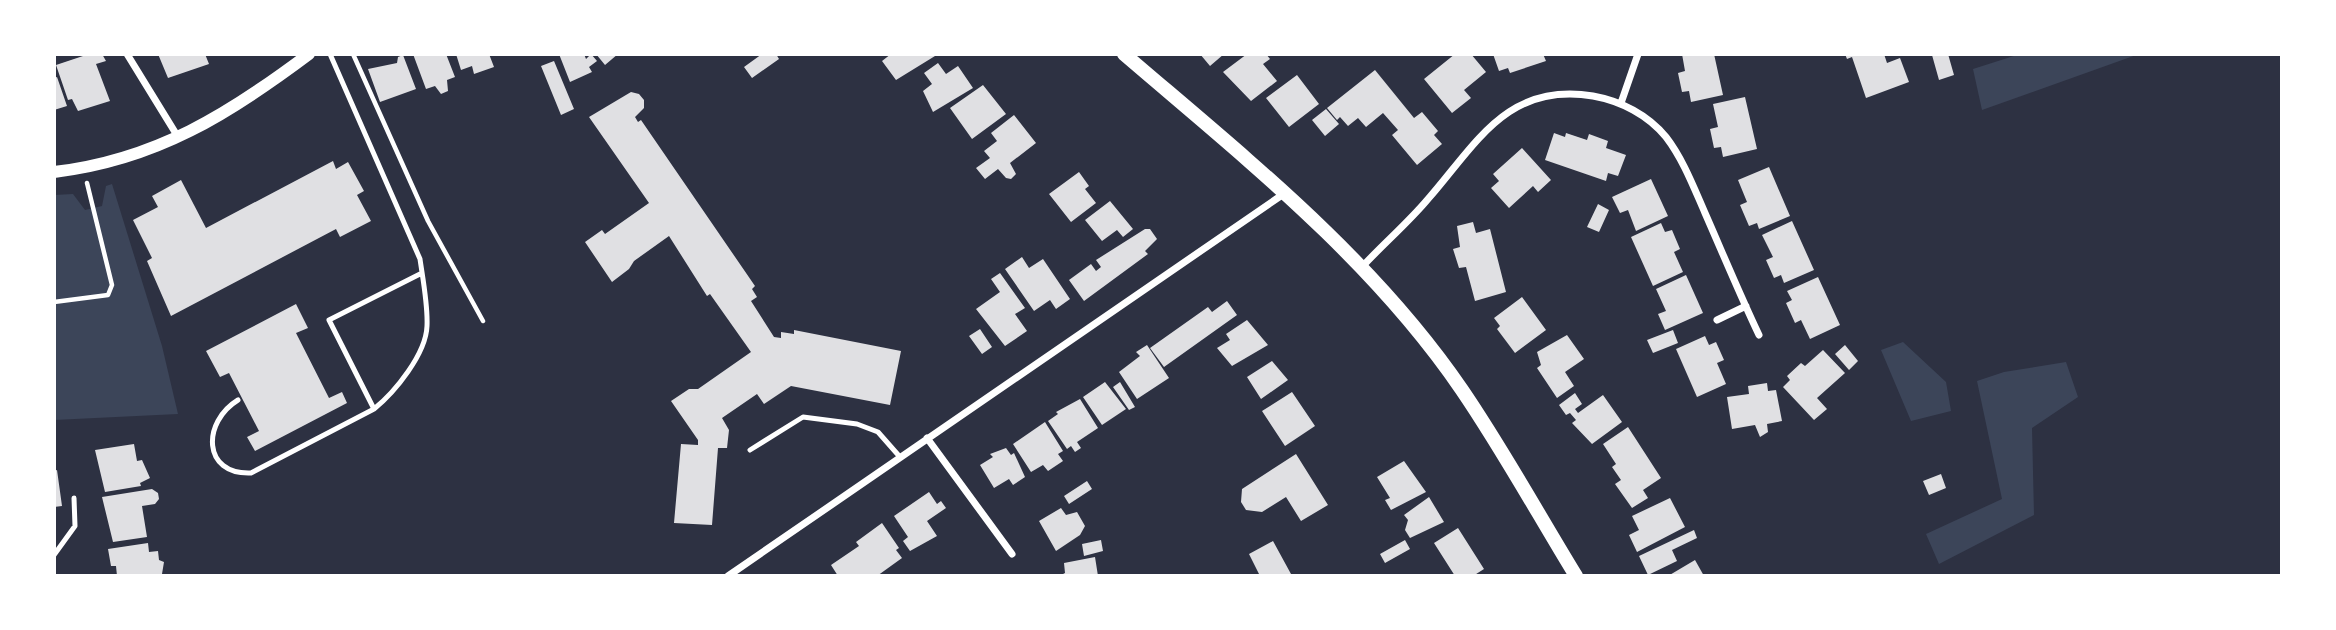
<svg xmlns="http://www.w3.org/2000/svg" width="2336" height="630" font-family="'Times New Roman',serif">
<style>
.green{fill:#3c4559}
.building{fill:#e0e0e3}
.lines{fill:none;stroke-linecap:round;stroke-linejoin:round}
.path{stroke:#fff;stroke-width:4.5}
.service{stroke:#fff;stroke-width:5}
.minor{stroke:#fff;stroke-width:7}
.tertiary{stroke:#fff;stroke-width:12}
.secondary{stroke:#fff;stroke-width:14}
</style>
<rect width="100%" height="100%" fill="#2d3142"/>
<path class="green" d="M2020 54H2139L1982 110 1973 69Z
M112 184 162 346 178 414 54 420V195L73 194 85 210 102 206 106 186Z
M1903 342 1946 382 1951 411 1911 421 1881 350Z
M2066 362 2078 397 2032 428 2034 515 1939 564 1926 534 2002 499 1977 381 2004 372Z"/>
<path class="building" d="M89 54H102L106 61 96 64 110 101 78 111 72 99 68 100 56 65Z
M158 54H205L209 64 168 78Z
M413 54H446L455 77 447 80 448 91 441 94 435 86 426 89Z
M456 54H489L494 67 474 74 472 66 461 70Z
M559 54H584L586 59 591 54 597 61 589 67 592 72 570 82Z
M596 54H618L605 65Z
M762 54H776L779 59 752 78 744 67Z
M891 54H934L935 56 896 80 882 61Z
M1200 54H1224L1210 66Z
M1247 54H1266L1270 59 1263 64 1277 81 1251 101 1223 72Z
M1455 54H1471L1486 72 1464 90 1471 98 1452 113 1424 79Z
M1493 54H1543L1546 61 1510 73 1508 68 1499 71Z
M1682 54H1714L1723 95 1691 102 1689 91 1682 92 1678 73 1685 71Z
M1845 54H1884L1887 63 1900 58 1909 82 1866 98 1852 57 1847 59Z
M1948 54 1954 75 1939 80 1932 55Z
M403 55 416 89 380 102 368 69 397 63 398 57Z
M554 61 574 109 561 115 541 66Z
M938 63 946 74 958 66 973 88 933 112 923 91 932 84 924 73Z
M1375 70 1414 118 1422 112 1438 131 1434 135 1442 144 1417 165 1392 135 1398 130 1383 113 1366 127 1358 118 1348 126 1340 117 1337 120 1327 108Z
M1297 75 1319 104 1289 127 1266 98Z
M57 77 67 106 54 110V78Z
M983 85 1006 114 972 139 950 108Z
M631 92 639 94 644 100V108L635 117 638 122 641 120 755 286 752 289 757 297 751 301 774 337 781 338V332L794 334V330L901 351 890 405 791 386 764 404 757 394 722 418 729 430 727 448H718L712 525 674 523 681 444 698 445V440L671 401 689 389H698L751 352 710 294 707 296 669 236 634 261 629 269 612 282 585 242 602 230 605 234 649 203 589 117Z
M1745 97 1757 149 1723 157 1721 147 1714 148 1710 129 1718 127 1713 104Z
M1326 109 1339 124 1325 136 1312 120Z
M1014 115 1036 143 1010 163 1016 174 1011 179 1006 178 998 169 985 179 976 168 990 158 984 151 997 141 991 133Z
M1554 133 1565 137 1566 133 1587 140 1589 134 1608 141 1606 148 1626 155 1618 176 1608 173 1606 181 1545 160Z
M1522 148 1551 180 1538 192 1533 186 1509 208 1491 188 1499 181 1493 174Z
M333 161 336 169 348 162 364 191 357 195 371 221 340 237 336 229 171 316 147 261 152 258 133 220 158 207 152 196 181 180 206 228Z
M1769 167 1790 216 1759 229 1757 223 1749 226 1740 205 1747 202 1738 180Z
M1079 172 1089 186 1085 189 1096 203 1071 222 1049 194Z
M1651 179 1668 216 1636 231 1628 210 1620 213 1612 197Z
M1110 201 1133 229 1123 237 1117 230 1102 241 1085 220Z
M1598 204 1609 210 1599 232 1587 227Z
M1792 221 1814 270 1784 283 1781 275 1774 278 1766 260 1773 257 1762 235Z
M1473 222 1476 233 1490 229 1506 292 1475 301 1466 267 1459 268 1453 249 1460 247 1457 226Z
M1661 223 1665 232 1672 230 1680 249 1674 252 1683 272 1653 286 1631 237Z
M1145 229H1150L1157 239 1145 251 1148 254 1084 301 1069 280 1091 264 1096 271 1101 267 1096 260Z
M1022 257 1029 268 1043 259 1070 299 1056 309 1050 300 1034 311 1005 269Z
M1000 273 1025 308 1015 314 1027 331 1005 346 976 309 1000 292 991 279Z
M1686 275 1703 313 1665 330 1658 314 1666 311 1656 289Z
M1818 277 1840 325 1810 339 1801 320 1795 323 1786 303 1792 300 1787 291Z
M1522 297 1546 330 1515 353 1497 329 1500 326 1494 318Z
M1227 301 1237 315 1164 367 1150 348 1208 307 1212 312Z
M296 304 308 328 296 333 329 398 342 392 347 403 255 451 247 437 259 431 229 373 220 377 206 351Z
M1247 320 1268 345 1232 366 1217 348 1230 340 1226 334Z
M980 329 992 347 982 354 969 336Z
M1673 330 1678 343 1653 353 1647 340Z
M1567 335 1584 359 1565 372 1574 386 1557 398 1537 368 1541 365 1537 352Z
M1705 336 1709 345 1716 342 1724 360 1717 363 1726 384 1697 397 1676 349Z
M1147 345 1169 378 1137 399 1119 372 1140 356 1136 352Z
M1845 345 1858 361 1849 370 1835 354Z
M1823 350 1845 373 1817 398 1827 409 1814 420 1783 387 1790 380 1787 376 1801 363 1805 366Z
M1272 361 1288 380 1261 399 1247 377Z
M1105 382 1126 409 1102 425 1083 397Z
M1120 382 1135 407 1129 410 1113 387Z
M1767 383 1768 391 1776 390 1782 421 1767 424 1768 432 1760 437 1755 425 1732 429 1727 397 1749 394 1748 386Z
M1292 392 1315 426 1285 446 1262 411Z
M1575 393 1582 404 1575 409 1578 413 1603 395 1622 422 1592 444 1572 423 1576 420 1570 413 1566 415 1559 405Z
M1080 399 1098 428 1077 442 1081 448 1075 452 1071 446 1067 449 1048 421 1058 414 1056 412Z
M1045 422 1063 451 1058 454 1063 461 1048 471 1043 465 1031 472 1013 444Z
M1628 427 1661 478 1643 490 1648 498 1632 508 1615 484 1621 480 1612 467 1616 464 1603 444Z
M134 444 137 461 142 460 150 478 140 483 141 486 105 492 95 450Z
M1006 448 1011 455 1014 453 1025 477 1013 485 1009 479 994 488 980 465 993 457 990 454Z
M1296 454 1328 505 1301 521 1286 497 1262 512 1246 510 1241 502 1242 489Z
M1404 461 1426 492 1391 510 1385 500 1390 498 1377 477Z
M57 470 62 506 54 507V471Z
M1941 474 1946 488 1929 495 1923 481Z
M1087 481 1092 489 1069 504 1064 496Z
M152 489 158 493 159 499 155 504 142 506 147 537 113 542 102 497Z
M929 492 937 504 941 501 946 508 927 521 937 536 910 551 903 541 908 537 894 516Z
M1429 497 1444 522 1410 538 1405 530 1408 520 1404 515Z
M1670 498 1685 527 1637 552 1629 535 1639 530 1632 516Z
M1061 508 1066 515 1077 512 1085 526 1080 535 1056 551 1039 521Z
M882 523 899 548 896 550 902 558 877 576H838L831 565 859 546 856 542Z
M1458 528 1484 569 1473 576H1455L1434 543Z
M1694 530 1697 538 1672 550 1677 561 1648 575 1639 556Z
M1101 540 1103 551 1084 556 1082 544Z
M1405 540 1410 549 1385 563 1380 554Z
M1273 541 1291 574 1287 576H1260L1249 554Z
M148 543 149 552 158 551 159 560 164 562 162 574 117 576 116 566H111L108 549Z
M1095 557 1098 576H1059L1065 573 1064 563Z
M1695 560 1704 576H1668Z"/>
<g class="lines">
<path class="path" d="M353 54 428 221 483 321
M54 302 108 295 112 285 87 183"/>
<path class="service" d="M330 54 420 259C423 280 428 305 427 326 426 354 395 392 374 409L329 320 422 273
M238 400C202 422 202 475 251 473L374 409
M750 450 803 417 857 424 878 432 900 457
M54 555 75 526 74 498"/>
<path class="minor" d="M127 54 178 137
M1621 103 1638 54
M1361 268C1383 244 1408 223 1428 199 1477 143 1507 82 1593 96 1621 101 1648 115 1666 137 1683 159 1694 188 1705 213 1723 254 1740 295 1759 335
M1717 320 1746 306
M927 438 1012 554
M728 576 1285 193"/>
<path class="tertiary" d="M54 172C156 160 229 114 309 54"/>
<path class="secondary" d="M1124 54C1244 157 1372 258 1462 390 1503 450 1538 514 1576 576"/>
</g>
<rect width="2336" height="630" fill="none" stroke="#ffffff" stroke-width="112"/>
</svg>
